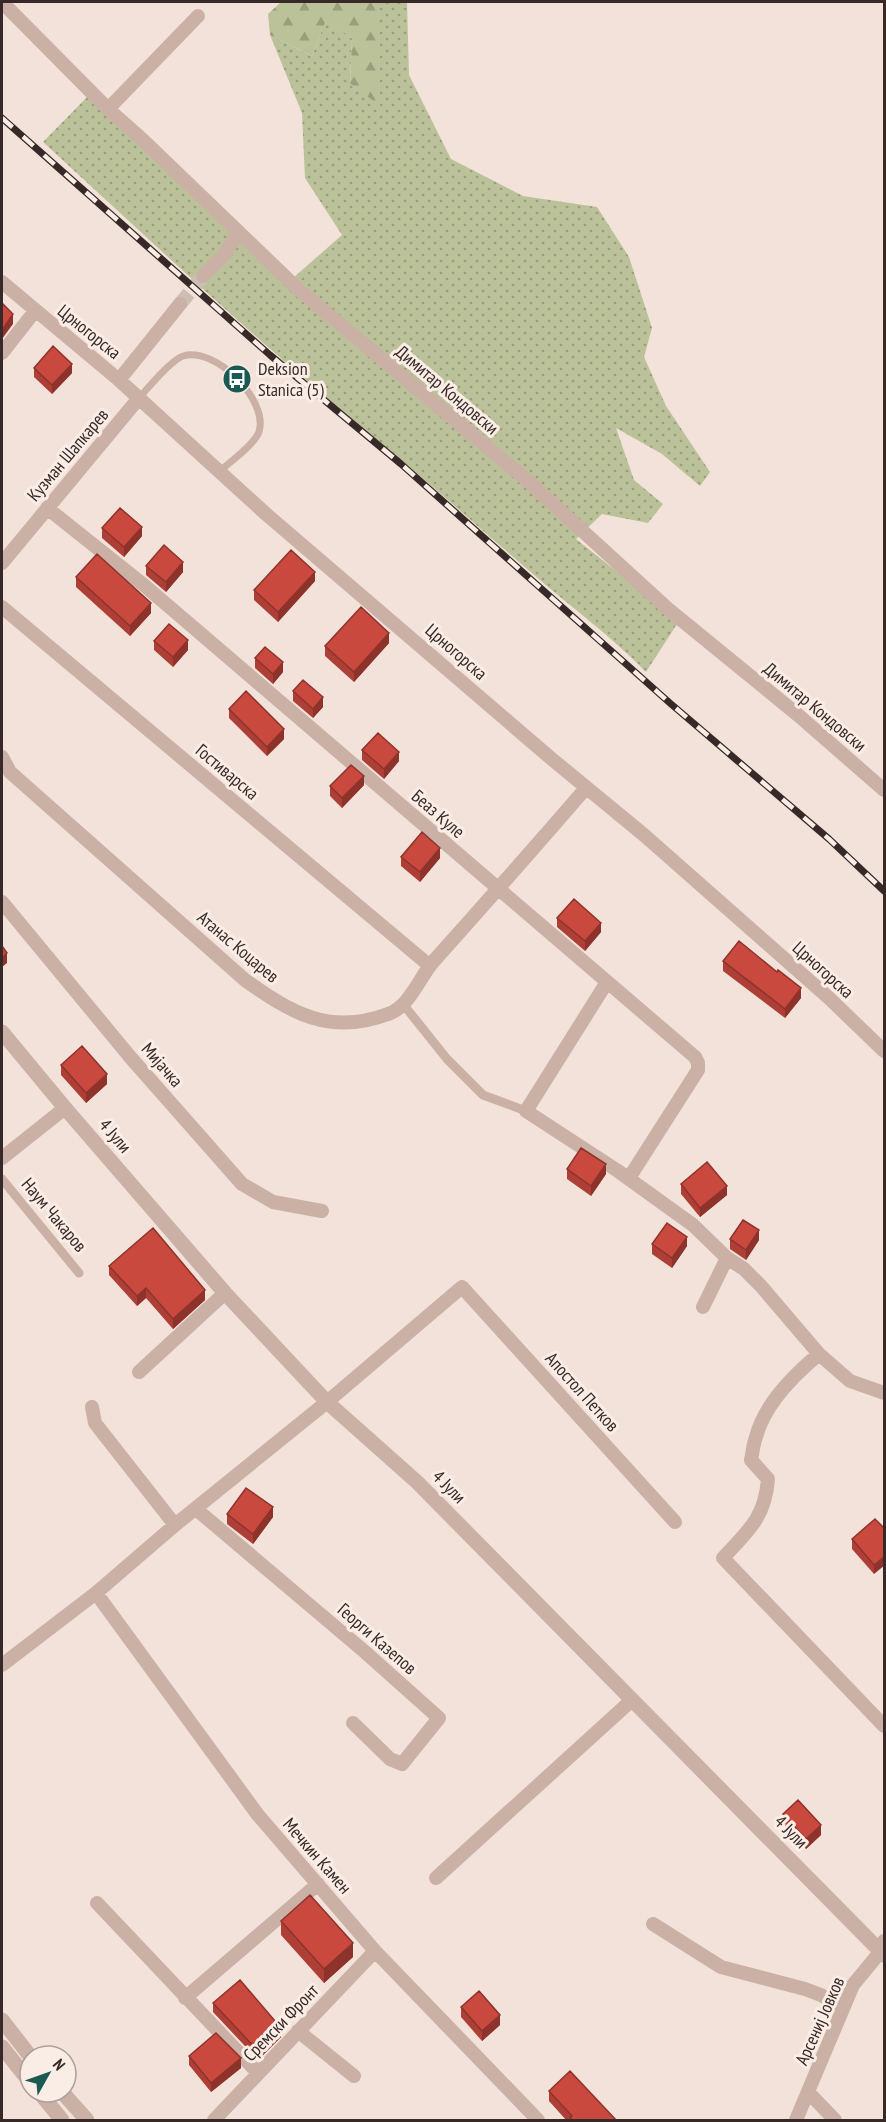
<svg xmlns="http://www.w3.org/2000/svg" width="886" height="2122" font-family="'PT Sans Narrow',sans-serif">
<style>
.grass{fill:url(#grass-dots)}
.forest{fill:url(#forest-firs)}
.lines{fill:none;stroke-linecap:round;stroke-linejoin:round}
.minor-tunnel{stroke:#ccbdb5;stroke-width:14;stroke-dasharray:14 7;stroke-linecap:butt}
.service{stroke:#cbb0a5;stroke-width:7}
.pedestrian{stroke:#cbb0a5;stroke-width:9}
.minor{stroke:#cbb0a5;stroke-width:14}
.tertiary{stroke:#cbb0a5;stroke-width:15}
.rail-casing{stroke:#362927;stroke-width:7}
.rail{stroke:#faede6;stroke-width:4.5;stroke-dasharray:14;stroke-linecap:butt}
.wall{fill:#ae3f36}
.shaded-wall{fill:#8d332c}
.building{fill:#ca493f;stroke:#8d332c;stroke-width:1.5}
.labels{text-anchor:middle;stroke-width:6;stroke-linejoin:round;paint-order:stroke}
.street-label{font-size:18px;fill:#362927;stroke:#faede6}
.poi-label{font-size:18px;fill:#362927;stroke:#faede6;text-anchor:start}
</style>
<defs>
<pattern id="grass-dots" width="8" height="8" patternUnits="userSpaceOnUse" patternTransform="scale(1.5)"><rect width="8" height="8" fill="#bbc299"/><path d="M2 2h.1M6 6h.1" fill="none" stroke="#999e7d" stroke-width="1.8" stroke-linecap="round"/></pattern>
<pattern id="forest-firs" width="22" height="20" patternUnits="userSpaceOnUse" patternTransform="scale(1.5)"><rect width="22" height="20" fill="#bbc299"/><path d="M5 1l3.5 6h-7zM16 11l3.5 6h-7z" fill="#999e7d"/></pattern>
</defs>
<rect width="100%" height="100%" fill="#f2e2d9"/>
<path class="grass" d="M374 2H407L409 75 451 159 523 196 597 207 629 257 652 328 644 357 666 406 710 472 700 486 662 454 616 428 634 480 663 504 648 523 602 514 576 539 679 621 646 672C611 636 571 607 533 574 478 527 424 478 368 432 255 340 150 240 43 142L89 95 206 207 285 285 342 235 305 178 302 113 270 35 312 56 326 19 352 38 350 83Z"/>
<path class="forest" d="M281 2H376L380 28V106L350 83 352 38 326 20 312 56 270 35 268 14Z"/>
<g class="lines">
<path class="minor-tunnel" d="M180 304 203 276"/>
<path class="service" d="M139 398C148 388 171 360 183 356 215 346 269 400 259 432 254 445 231 461 220 471"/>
<path class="pedestrian" d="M403 1004 447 1059 483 1095 526 1111
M2 1179 79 1273"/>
<path class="minor" d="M2 2 108 109 144 141 298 289 529 482 668 609 798 715 884 790
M108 109 198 16
M203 276 223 256 239 232
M2 282 119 380 266 514 553 760 644 835 829 998 884 1051
M2 353 35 311
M119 380 180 304
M47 508 145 586 695 1057 698 1063V1070L629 1178
M2 563 139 398
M2 607 430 966
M2 757 10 772 245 980C291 1013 330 1036 388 1014 409 1007 419 979 432 963 484 905 535 847 586 788
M2 902 131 1058 242 1184 273 1202 322 1211
M607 982 526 1111 618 1171 693 1225 727 1258 744 1269 761 1286 819 1354 850 1381 884 1393
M2 1158 65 1108
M703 1307 727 1258
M819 1354C795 1374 764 1405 756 1437 753 1444 753 1452 751 1460L768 1479C765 1518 748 1531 723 1558L884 1726
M139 1372 225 1293
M92 1407 95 1423 175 1525
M196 1509 365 1652 439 1718 402 1764 390 1759 353 1723
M96 1593 258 1815 375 1951 538 2120
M2 1665 96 1593 175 1525 327 1402 462 1287 675 1522
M436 1878 632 1700
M97 1903 258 2073
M653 1924 721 1967 805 1989 821 1995 843 2008
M185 1998 318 1884
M298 2031 354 2076
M809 2093 835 2120
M214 2120 375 1951
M796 2120 853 1985 881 1951 884 1941"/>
<path class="tertiary" d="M2 1032 65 1108 225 1293 327 1402 417 1482 884 1955
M2 2020 30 2056
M2 2047 30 2082
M39 2092 62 2120
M62 2092 87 2120"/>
<g class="rail-casing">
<path id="rail" d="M2 118 270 355 401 464 671 704 829 839 884 891"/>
</g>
<use href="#rail" class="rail"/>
</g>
<path class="wall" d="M34 368 72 373 52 394 34 377Z
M102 528 142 536 124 557 102 538Z
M146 566 183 572 166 592 146 575Z
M76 577 151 613 130 636 76 587Z
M315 581 278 622 254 600V590Z
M154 641 188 650 173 667 154 650Z
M389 643 354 682 325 656V646Z
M255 658 283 672 273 684 255 668Z
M293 691 323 707 313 718 293 701Z
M229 709 284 739 267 756 229 718Z
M362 750 399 761 384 779 362 760Z
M364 785 342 808 330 796V786Z
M401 857 440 858 420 882 401 866Z
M557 918 601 932 585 951 557 927Z
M723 961 801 998 785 1018 723 971Z
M61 1065 107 1084 86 1103 61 1075Z
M567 1169 606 1174 591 1196 567 1179Z
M681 1184 727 1195 700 1217 681 1194Z
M730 1239 759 1240 746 1260 730 1249Z
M652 1244 687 1246 672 1268 652 1254Z
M109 1266 205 1300 173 1329 146 1298 137 1306 109 1275Z
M227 1514 273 1517 253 1544 227 1524Z
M875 1519 874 1574 852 1549V1539Z
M783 1814 821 1835 806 1849 783 1824Z
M281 1921 353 1957 324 1983 281 1935Z
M213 2003 281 2037 258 2060 213 2012Z
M461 2007 500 2025 482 2041 461 2017Z
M189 2056 241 2068 211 2092 189 2065Z
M549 2091 617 2121H567L549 2101Z"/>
<path class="shaded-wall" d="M13 314V324L2 339V330Z
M72 364V373L52 394V385Z
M142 527V536L124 557V547Z
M183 562V572L166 592V582Z
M315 572V581L278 622V612Z
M151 603V613L130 636V626Z
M389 633V643L354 682V672Z
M188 640V650L173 667V657Z
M283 662V672L273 684V674Z
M323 697V707L313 718V709Z
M284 729V739L267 756V747Z
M399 752V761L384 779V769Z
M364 776V785L342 808V798Z
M440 848V858L420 882V872Z
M601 923V932L585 951V941Z
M7 953V963L2 967V958Z
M801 988V998L785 1018V1009Z
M107 1074V1084L86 1103V1093Z
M606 1164V1174L591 1196V1186Z
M727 1186V1195L700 1217V1208Z
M759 1230V1240L746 1260V1250Z
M687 1237V1246L672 1268V1258Z
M146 1288V1298L137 1306V1296Z
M205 1290V1300L173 1329V1319Z
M273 1507V1517L253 1544V1534Z
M885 1556V1565L874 1574V1565Z
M821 1825V1835L806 1849V1839Z
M353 1943V1957L324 1983V1969Z
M500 2015V2025L482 2041V2031Z
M281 2028V2037L258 2060V2051Z
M241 2058V2068L211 2092V2083Z"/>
<path class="building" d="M2 303 13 314 2 330Z
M53 346 72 364 52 385 34 368Z
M120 508 142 527 124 547 102 528Z
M164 545 183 562 166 582 146 566Z
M291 550 315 572 278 612 254 590Z
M97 554 151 603 130 626 76 577Z
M361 607 389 633 354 672 325 646Z
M169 624 188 640 173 657 154 641Z
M265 647 283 662 273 674 255 658Z
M303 680 323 697 313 709 293 691Z
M246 691 284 729 267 747 229 709Z
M378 733 399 752 384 769 362 750Z
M351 765 364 776 342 798 330 786Z
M422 832 440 848 420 872 401 857Z
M574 899 601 923 585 941 557 918Z
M739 941 777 972 778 970 801 988 785 1009 723 961Z
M2 946 7 953 2 958Z
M82 1046 107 1074 86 1093 61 1065Z
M581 1148 606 1164 591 1186 567 1169Z
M707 1162 727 1186 700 1208 681 1184Z
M743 1220 759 1230 746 1250 730 1239Z
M667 1223 687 1237 672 1258 652 1244Z
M153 1228 205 1290 173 1319 146 1288 137 1296 109 1266Z
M246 1488 273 1507 253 1534 227 1514Z
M875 1519 885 1529V1556L874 1565 852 1539Z
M798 1800 821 1825 806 1839 783 1814Z
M310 1895 353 1943 324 1969 281 1921Z
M240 1980 281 2028 258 2051 213 2003Z
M479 1991 500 2015 482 2031 461 2007Z
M216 2033 241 2058 211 2083 189 2056Z
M570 2071 617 2121H573L570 2117 572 2116 549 2091Z"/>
<defs>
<g id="bus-disc" transform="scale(1.5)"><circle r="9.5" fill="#1b5953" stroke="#faede6"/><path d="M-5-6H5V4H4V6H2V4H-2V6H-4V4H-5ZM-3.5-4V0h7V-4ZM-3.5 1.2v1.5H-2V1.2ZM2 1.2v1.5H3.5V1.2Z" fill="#fff"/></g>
</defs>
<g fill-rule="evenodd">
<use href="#bus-disc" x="237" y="379"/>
</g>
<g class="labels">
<g class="street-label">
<text transform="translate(89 332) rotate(39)" y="6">Црногорска</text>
<text transform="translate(447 390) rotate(40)" y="6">Димитар Кондовски</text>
<text transform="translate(68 455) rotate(-50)" y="6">Кузман Шапкарев</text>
<text transform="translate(456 652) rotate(41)" y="6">Црногорска</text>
<text transform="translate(815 707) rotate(40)" y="6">Димитар Кондовски</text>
<text transform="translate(227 772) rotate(40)" y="6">Гостиварска</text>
<text transform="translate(438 814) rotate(41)" y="6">Беаз Куле</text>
<text transform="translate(238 947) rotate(40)" y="6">Атанас Коцарев</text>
<text transform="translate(823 970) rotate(42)" y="6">Црногорска</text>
<text transform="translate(162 1065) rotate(49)" y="6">Мијачка</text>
<text transform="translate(115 1136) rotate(49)" y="6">4 Јули</text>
<text transform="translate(54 1215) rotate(50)" y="6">Наум Чакаров</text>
<text transform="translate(582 1392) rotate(48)" y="6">Апостол Петков</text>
<text transform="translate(449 1487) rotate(45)" y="6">4 Јули</text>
<text transform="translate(377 1639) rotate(41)" y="6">Георги Казепов</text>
<text transform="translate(791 1832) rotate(45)" y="6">4 Јули</text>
<text transform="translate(317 1856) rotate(49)" y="6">Мечкин Камен</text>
<text transform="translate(820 2021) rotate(-66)" y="6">Арсениј Јовков</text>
<text transform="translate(281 2023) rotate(-46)" y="6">Сремски Фронт</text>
</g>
<g class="poi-label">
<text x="258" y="375">Deksion<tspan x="258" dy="21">Stanica (5)</tspan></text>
</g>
</g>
<rect width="886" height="2122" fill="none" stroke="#362927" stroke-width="6"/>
<g transform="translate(48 2074) rotate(50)"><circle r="28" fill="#faede6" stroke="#ac9f9a" stroke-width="1.5"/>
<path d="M0-4.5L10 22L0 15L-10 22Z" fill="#1b5953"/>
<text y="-9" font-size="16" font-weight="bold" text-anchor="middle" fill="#362927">N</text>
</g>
</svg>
